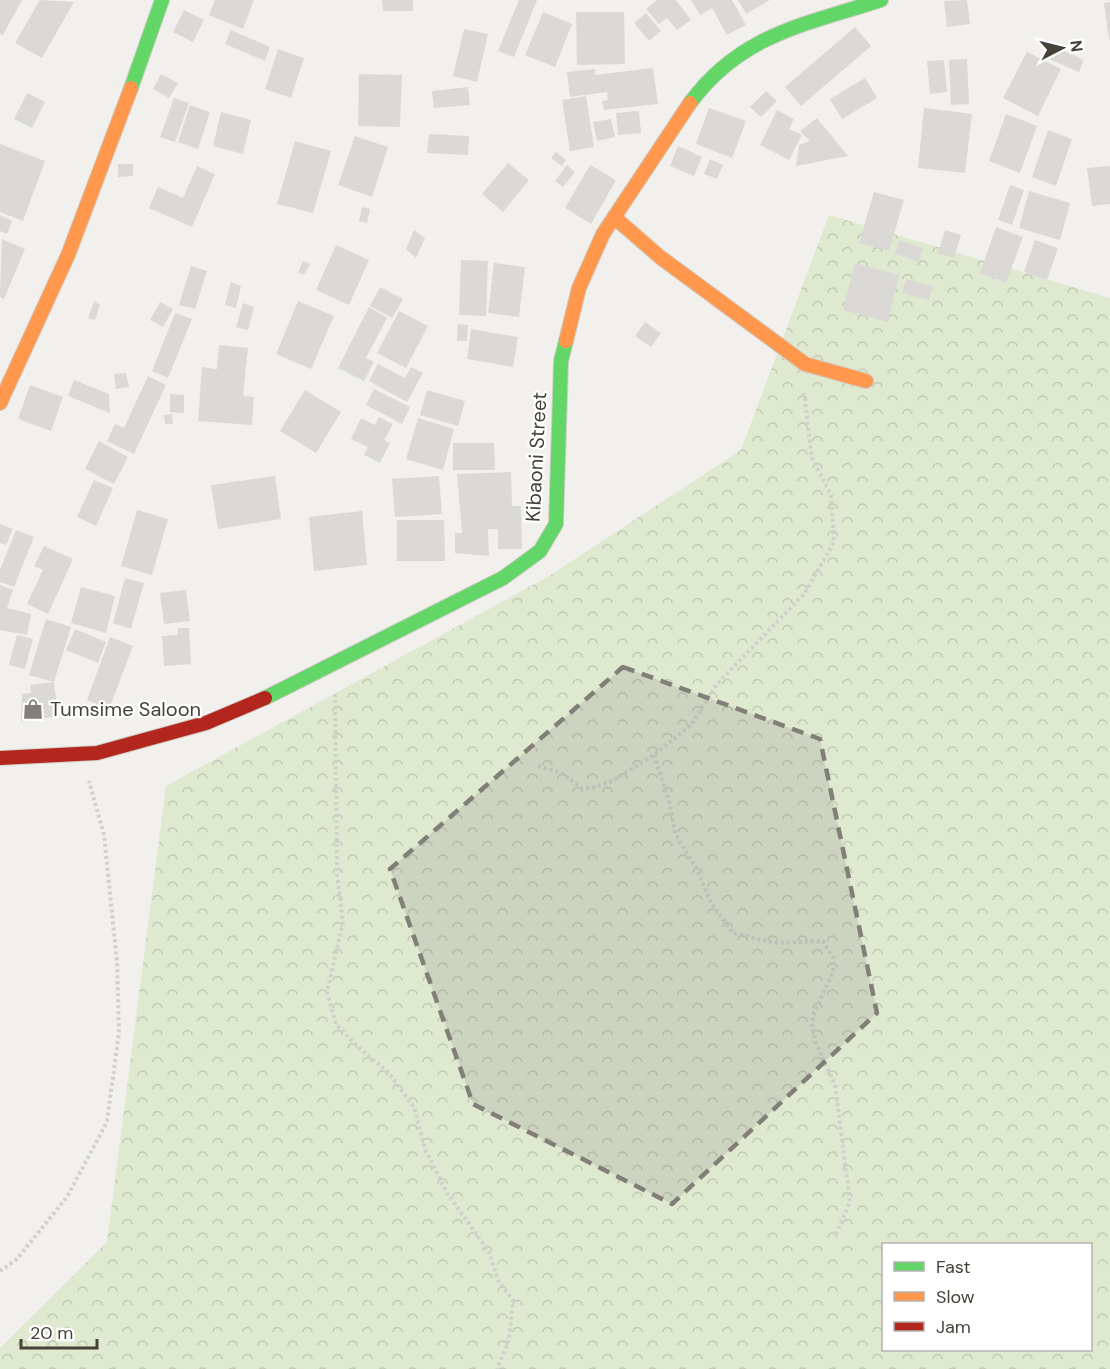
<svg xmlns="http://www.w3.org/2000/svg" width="1110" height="1369" font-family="'DM Sans',sans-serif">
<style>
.forest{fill:url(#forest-crowns);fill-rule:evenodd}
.building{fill:#dbd9d5}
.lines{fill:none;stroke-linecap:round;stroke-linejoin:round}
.fast-casing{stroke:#d0cdc5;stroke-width:16}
.slow-casing{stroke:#d0cdc5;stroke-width:16}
.jam-casing{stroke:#d0cdc5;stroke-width:16}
.path{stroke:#d1d0cb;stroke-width:4;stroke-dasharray:3 3;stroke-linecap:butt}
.fast{stroke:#63d668;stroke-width:14}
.slow{stroke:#ff974d;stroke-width:14}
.jam{stroke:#b3261e;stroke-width:14}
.marked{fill:#827f78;fill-opacity:0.2;stroke:#827f78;stroke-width:4.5;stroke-dasharray:12 8;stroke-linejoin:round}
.labels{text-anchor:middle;stroke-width:4.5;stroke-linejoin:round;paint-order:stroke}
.street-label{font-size:20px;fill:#474239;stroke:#fff}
.poi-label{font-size:20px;fill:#474239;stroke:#fff;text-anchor:start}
</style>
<defs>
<pattern id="forest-crowns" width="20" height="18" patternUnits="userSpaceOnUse" patternTransform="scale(1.5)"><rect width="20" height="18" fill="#dfe9d0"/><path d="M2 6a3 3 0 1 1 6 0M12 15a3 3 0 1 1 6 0" fill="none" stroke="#c1c9b3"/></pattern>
</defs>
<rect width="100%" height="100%" fill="#f1f0ed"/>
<path class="forest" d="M829 215 1110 298V1369H0V1348L107 1242 166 786 549 576 741 450ZM884 1244H1090V1350H884Z"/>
<path class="building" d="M0 0H22L3 35 0 34Z
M40 0 74 2 42 58 15 43Z
M215 0H254L243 29 209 15Z
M382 0H413V11H383Z
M519 0H537L514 57 498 51Z
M657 0H676L691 20 677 30 667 18 659 24 646 9Z
M691 0H732L746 25 727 35 712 8 700 15Z
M738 0H770L746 14Z
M967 0 970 24 947 27 944 1Z
M1110 2V40H1109L1104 3Z
M184 10 204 20 193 42 173 32Z
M543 12 572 24 555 67 525 55Z
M576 12H624L625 64 577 65Z
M646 13 661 31 649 41 634 23Z
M855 27 871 46 801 106 785 87Z
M464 29 488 34 477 82 453 76Z
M231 30 270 47 265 61 225 44Z
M1054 46 1084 60 1079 72 1049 59Z
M278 49 304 58 291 98 265 89Z
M1027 52 1061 69 1038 116 1003 98Z
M967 59 969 104 951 105 949 60Z
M944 60 947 92 930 94 927 61Z
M653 68 658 104 604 110 602 101 608 100 607 92 570 97 567 72 595 69V75Z
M161 74 178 83 169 98 153 89Z
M359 74 402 75 400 127 358 126Z
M865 78 877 98 842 119 830 99Z
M468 87 470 105 434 108 432 91Z
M766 91 777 101 761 117 750 107Z
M27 93 45 102 32 128 14 119Z
M586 96 594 147 570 151 562 100Z
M174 98 189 103 175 142 160 137Z
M190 105 210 112 198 149 178 142Z
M709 108 746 121 732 158 696 144Z
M924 108 972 114 965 173 918 168Z
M777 110 794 119 789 129 802 135 789 160 760 145Z
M639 111 641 133 618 135 616 113Z
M221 112 251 120 243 154 213 146Z
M1006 114 1037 126 1020 173 989 161Z
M817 118 848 156 796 166 799 145 810 141 800 131Z
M611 119 615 137 597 141 593 122Z
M1048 130 1072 139 1056 186 1032 177Z
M429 134 469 136 468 155 427 153Z
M355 136 388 147 372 197 338 185Z
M295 141 331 151 313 213 277 204Z
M0 144 45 161 23 221 0 212Z
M678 146 702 157 694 176 670 166Z
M556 152 566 160 562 166 551 158Z
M710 159 723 165 717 179 704 174Z
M508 163 529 180 503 212 482 194Z
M118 164H133V176L118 177Z
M567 165 575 172 563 187 555 181Z
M590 165 616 180 591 224 565 208Z
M197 166 215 174 192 227 149 208 158 187 183 198Z
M1110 166V204L1092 206 1087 168Z
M1010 185 1024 190 1012 225 998 220Z
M1029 191 1070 203 1060 240 1019 228Z
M874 192 904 200 889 251 859 243Z
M362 207 370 209 367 223 359 221Z
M0 215 12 221 7 234 0 231Z
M996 227 1023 237 1006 283 980 273Z
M414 230 425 238 416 258 406 249Z
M945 230 961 235 954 258 938 253Z
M2 239 25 249 4 299 0 297Z
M899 240 923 248 919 262 895 254Z
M1035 240 1058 248 1047 280 1024 272Z
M336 245 369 260 349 305 316 290Z
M461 260 488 261 486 316 459 315Z
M303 261 310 264 304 275 298 272Z
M494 263 525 267 519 317 488 313Z
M855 263 899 275 888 322 843 310Z
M191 266 207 271 195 309 179 305Z
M906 279 933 286 929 300 902 293Z
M231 282 241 286 236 308 225 305Z
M380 287 403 299 392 318 370 306Z
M94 301 100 305 95 320 88 318Z
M298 301 334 316 311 369 276 354Z
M160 302 173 309 163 327 150 320Z
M243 303 254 307 248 330 236 327Z
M369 307 387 318 366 358 374 362 364 381 338 368Z
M399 311 428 326 406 368 377 353Z
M175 313 192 319 168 378 152 371Z
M645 322 661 333 651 347 635 336Z
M458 324 468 325 467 341H457Z
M471 329 518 337 513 367 467 359Z
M219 345 248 348 243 396 254 397 252 425 198 421 202 367 217 369Z
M378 364 405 378 411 367 423 373 407 402 369 381Z
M126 373 129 387 116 389 114 374Z
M148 376 166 385 134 454 107 441 115 424 124 428Z
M74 380 109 394 110 413 68 396Z
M30 385 63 397 51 431 18 419Z
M374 389 410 407 402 424 366 405Z
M305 390 341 412 316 453 280 431Z
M427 390 465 401 458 426 420 415Z
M170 394 184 395V413L170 412Z
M172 414 173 424H165L164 415Z
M379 417 393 424 384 440 390 443 380 463 364 455 368 447 351 439 361 418 375 425Z
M418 418 454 429 443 470 406 459Z
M99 441 128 457 114 484 85 469Z
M453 443H494L495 470H453Z
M511 472 512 506H521L522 549H498V529H488L489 556 455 553V533H462L457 474Z
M275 476 281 519 218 529 211 485Z
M439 476 442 514 395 517 392 479Z
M94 480 113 488 96 526 77 517Z
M137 510 168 519 152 575 121 566Z
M362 511 367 565 314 571 309 517Z
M397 520H444L445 561H397Z
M0 524 13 529 6 545 0 543Z
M16 530 34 537 14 587 0 582V570Z
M44 546 73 559 48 614 27 604 43 570 34 566Z
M125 578 144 583 131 629 113 623Z
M0 585 13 590 7 608 31 614 27 635 0 630Z
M81 587 115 596 106 633 71 623Z
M186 590 190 621 164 624 160 593Z
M46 619 71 627 54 682 29 675Z
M178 628H189L191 664 164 666 162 636 178 635Z
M75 629 106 642 98 663 66 650Z
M17 635 33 639 25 669 9 665Z
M110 637 133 646 109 709 87 700Z
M54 682 58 716 21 722 22 694 31 693 30 685Z"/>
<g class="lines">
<g class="fast-casing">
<path id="fast" d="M131 88 162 0
M690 103C741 34 804 25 881 0
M265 698 503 578 540 551 556 524 561 361 566 341"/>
</g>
<g class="slow-casing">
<path id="slow" d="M614 217 660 257 805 364 866 381
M566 341 579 288 603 234 690 103
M0 403 68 255 131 88"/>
</g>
<g class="jam-casing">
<path id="jam" d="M0 758 97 753 206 723 265 698"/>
</g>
<path class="path" d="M335 694 337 874 343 922 327 992 336 1024 358 1047 388 1072 414 1107 425 1149 447 1193 489 1252 498 1280 513 1300 509 1340 497 1369
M654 755 669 801 675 833 697 870 711 903 733 933 775 943 823 941 833 958V972L814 1013 812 1026 816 1043 835 1085 850 1202 835 1236
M538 766 561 773 582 788H592L612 781 654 755 691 725 718 683 805 593 834 542 831 495 812 458 804 393
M0 1271 17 1259 67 1197 107 1122 119 1032 117 962 104 835 89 781"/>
<use href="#fast" class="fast"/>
<use href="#slow" class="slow"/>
<use href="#jam" class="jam"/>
</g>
<path class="marked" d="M623 667 820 739 877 1013 672 1204 473 1104 390 869Z"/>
<defs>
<g id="shop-bare" transform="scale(1.62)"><path d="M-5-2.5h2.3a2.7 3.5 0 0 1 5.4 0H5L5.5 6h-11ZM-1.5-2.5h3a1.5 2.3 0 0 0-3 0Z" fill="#827f78" stroke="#fff" stroke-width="2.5" paint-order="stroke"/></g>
</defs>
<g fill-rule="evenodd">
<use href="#shop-bare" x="33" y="709"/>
</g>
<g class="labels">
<g class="street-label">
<text transform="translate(536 457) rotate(-87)" y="7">Kibaoni Street</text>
</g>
<g class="poi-label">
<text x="50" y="716">Tumsime Saloon</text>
</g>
</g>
<rect x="882" y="1243" width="210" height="108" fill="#ffffff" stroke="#b5b3b0" stroke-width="1.5"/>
<rect x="894" y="1262" width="30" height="9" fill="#63d668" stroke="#b5b3b0" stroke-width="1.5"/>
<text x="936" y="1273" font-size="18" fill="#474239">Fast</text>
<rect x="894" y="1292" width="30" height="9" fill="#ff974d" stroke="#b5b3b0" stroke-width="1.5"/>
<text x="936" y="1303" font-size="18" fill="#474239">Slow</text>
<rect x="894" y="1322" width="30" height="9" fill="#b3261e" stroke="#b5b3b0" stroke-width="1.5"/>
<text x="936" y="1333" font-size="18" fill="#474239">Jam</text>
<g transform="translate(1062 48) rotate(83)" stroke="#ffffff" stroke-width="4.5" paint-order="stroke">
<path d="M0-4.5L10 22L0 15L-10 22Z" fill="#474239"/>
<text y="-9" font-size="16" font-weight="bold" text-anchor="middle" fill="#474239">N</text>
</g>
<path d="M21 1339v9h76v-9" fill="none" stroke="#474239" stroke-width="3"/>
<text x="30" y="1339" font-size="18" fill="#474239" stroke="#ffffff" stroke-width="4.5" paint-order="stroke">20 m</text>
</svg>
